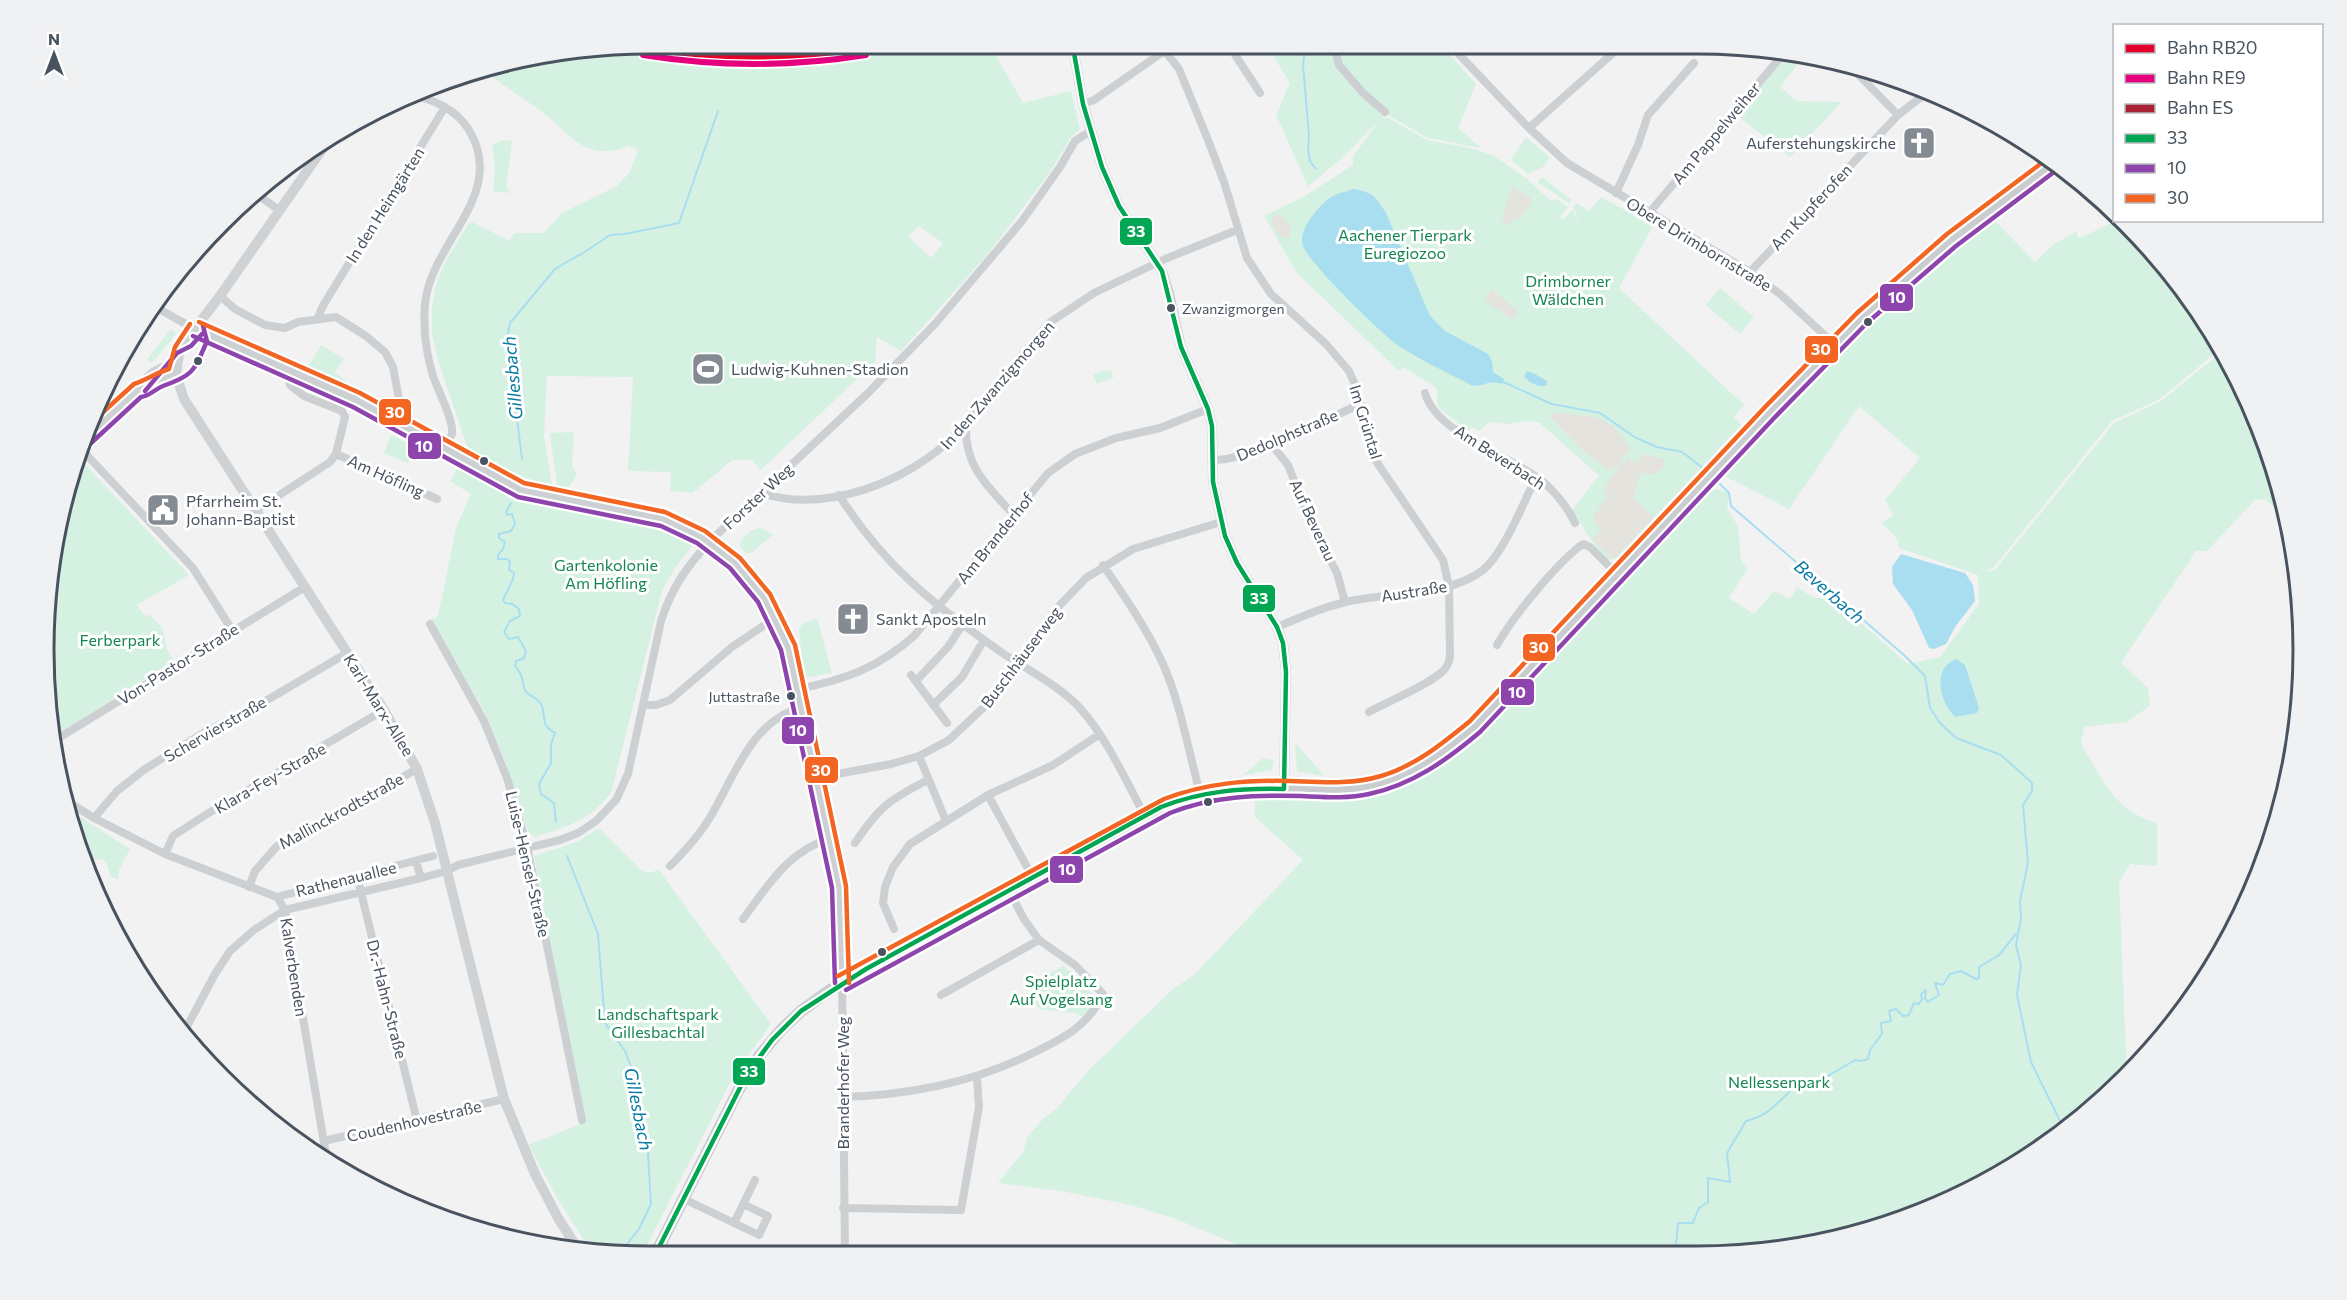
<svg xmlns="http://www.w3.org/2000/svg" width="2347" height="1300" font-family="Commissioner,sans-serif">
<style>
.green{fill:#d5f1e2;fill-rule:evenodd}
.sand{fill:#e5e3de}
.water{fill:#a9def1}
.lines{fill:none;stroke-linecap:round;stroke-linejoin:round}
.stream{stroke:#a9def1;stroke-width:2}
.street{stroke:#cdd0d3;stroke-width:8}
.secondary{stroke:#ced2d5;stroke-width:10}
.primary{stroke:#c9cdd0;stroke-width:12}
.rail-casing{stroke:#c8c9cb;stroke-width:4.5}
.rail{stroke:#fff;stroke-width:2;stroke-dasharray:7;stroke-linecap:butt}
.bus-1-casing{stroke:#fff;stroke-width:9}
.bus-2-casing{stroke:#fff;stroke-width:9}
.bus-3-casing{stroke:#fff;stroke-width:9}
.bus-1{stroke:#00a651;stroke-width:4.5}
.bus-2{stroke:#8e44ad;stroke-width:4.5}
.bus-3{stroke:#f26522;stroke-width:4.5}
.rail-1-casing{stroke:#fff;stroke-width:10}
.rail-2-casing{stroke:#fff;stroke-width:10}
.rail-3-casing{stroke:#fff;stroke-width:10}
.rail-1{stroke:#e4002b;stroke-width:6}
.rail-2{stroke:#e5007d;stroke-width:6}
.rail-3{stroke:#aa2135;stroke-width:6}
.bus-dot{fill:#48535f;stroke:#fff;stroke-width:2}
.labels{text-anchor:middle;stroke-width:6;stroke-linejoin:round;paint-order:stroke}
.bus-label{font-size:14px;fill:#48535f;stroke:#fff;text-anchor:start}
.street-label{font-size:16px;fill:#48535f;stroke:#fff}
.poi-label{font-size:16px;fill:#48535f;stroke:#fff;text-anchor:start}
.park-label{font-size:16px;fill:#148552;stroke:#fff}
.water-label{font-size:18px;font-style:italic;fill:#077aa3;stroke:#fff}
.rim{fill:none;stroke:#48535f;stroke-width:3}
.line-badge{stroke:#fff;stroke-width:2}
.badge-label{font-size:16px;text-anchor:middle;font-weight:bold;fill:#fff}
</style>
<rect width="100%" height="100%" fill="#f2f2f2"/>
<path class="green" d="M1267 46H1442L1476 84 1458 128 1481 148 1428 138 1386 114 1382 118 1387 117 1427 140 1475 149 1494 156 1526 178 1551 201 1556 199 1568 207 1560 217 1562 220 1572 210 1579 223 1573 207 1576 203 1589 211 1601 197 1653 226 1619 288 1744 405 1734 417 1741 425 1616 559 1608 560 1595 546 1572 510 1599 476 1540 423 1530 421 1507 424 1494 422 1488 423 1480 431 1472 427 1468 431 1439 408 1437 402V390L1433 385 1403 367 1399 371 1297 273 1264 216 1305 196 1353 165V156L1380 120 1341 159 1308 186 1276 115 1290 83Z
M991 47 1023 103 1071 91 1080 129 1072 136 1050 172 987 255 901 351 877 337 875 362 761 470 752 460H732L693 493 670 491 671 472 628 471 633 377 547 376 544 436 553 490 503 474 469 452 438 360 432 335V306L436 285 444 264 468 224 472 222 510 241 515 233H544L562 213 617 186 630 172 638 150 628 146C617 151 604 153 592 149 574 144 564 130 551 119 529 101 504 87 482 69L571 49H624L685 59 741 63 829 58 887 48ZM919 226 943 243 931 258 908 236Z
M1787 53 1804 56 1780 87 1797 101 1842 102 1790 157 1737 115Z
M1526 137 1550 158 1542 168 1528 174 1511 160Z
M502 140 512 141 506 188 509 189V193L493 191 495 168 492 146Z
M1542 177 1572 200 1569 203 1537 182Z
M1992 218 2035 262 2054 244 2076 232 2079 238 2117 221H2122L2178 281 2220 349 2160 399 2112 421 1993 568 1985 572 1995 570 2114 423 2161 401 2222 352 2241 382 2283 493 2287 521 2266 499 2255 500 2207 551H2196L2121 663 2148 688 2150 706 2127 722 2084 727 2081 744C2104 781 2113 810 2157 823V866L2130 864 2119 882 2127 1078 2034 1154 1892 1224 1776 1251 1257 1253 1176 1219 1131 1205 1061 1191 998 1183 1023 1152 1028 1136 1043 1119 1056 1109 1091 1068 1173 989 1195 974 1303 860 1255 817V799C1279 799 1304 799 1329 798 1339 798 1351 799 1361 798 1409 790 1450 762 1485 730L1713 488 1729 493 1727 509 1738 526 1741 561 1748 568 1729 598 1754 614 1774 591 1790 599 1797 587 1814 598H1832L1908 664 1940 657 1979 604 1978 575 1899 548 1898 540 1882 523 1893 515 1885 500 1920 458 1859 406 1789 509 1723 475 1842 350 1883 310Z
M1720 288 1754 317 1740 334 1706 305Z
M171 329 176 334 152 363 147 359Z
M321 345 344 359 335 372 362 396 360 400 304 373Z
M1103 370 1111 371 1114 377 1097 384 1093 375Z
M574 432 572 466 577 474 568 489 557 485 550 433Z
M391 435 415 446 408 463 384 453Z
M78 457 189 575 137 605 144 615 151 616 162 628 168 652 174 661 51 738C39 644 44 545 78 457Z
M460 465C478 475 497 490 516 497 574 517 640 510 694 544L675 568 662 591 611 793C585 824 572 824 535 837L528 832 505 761 485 712 430 621 438 616 456 528 471 494 450 481Z
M761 528 773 535 751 553H746L740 546C741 537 752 528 761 528Z
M817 618 832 673 804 678 799 629 802 624Z
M1297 745 1321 772 1324 776 1297 771 1295 746Z
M1263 758 1274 760 1272 770 1243 775Z
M1295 776 1336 783H1307Z
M68 809 130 849 119 870 118 879 111 877 107 864 102 859 91 860 85 868Z
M599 828 640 869 648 873 659 870 771 1024 734 1075 642 1255H611L592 1252 557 1198 529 1145 585 1122 534 856 577 842Z
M1063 966 1078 977 1095 997 1091 1010 1083 1017 1075 1013 1039 1009 1028 986Z"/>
<path class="sand" d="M1512 186 1531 198 1532 202 1523 215 1505 225 1502 218Z
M1281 214 1291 227 1289 238 1280 237 1271 221 1272 217Z
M1492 289 1518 312 1513 319 1484 301Z
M1554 412C1590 418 1610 411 1630 449L1616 468 1607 469 1584 452 1550 417Z
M1644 454 1664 459 1663 468 1655 474 1640 473 1633 499 1654 517 1616 558 1611 559 1592 539 1601 531 1593 517 1608 496 1603 491 1609 480 1628 457 1635 463Z"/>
<path class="water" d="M1353 189C1372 192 1376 196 1386 213L1430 316 1445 331 1488 354 1492 361 1493 372 1504 379 1501 384C1487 379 1484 388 1471 385 1448 373 1424 362 1402 348 1385 338 1309 263 1303 246 1297 231 1319 205 1331 197 1337 193 1346 192 1353 189Z
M1527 371 1535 374 1547 381V385C1539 388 1530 383 1524 377Z
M1901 554 1965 573 1973 585 1975 601 1955 627 1946 644 1934 649 1929 648 1912 610 1893 584 1892 567Z
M1956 659 1965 665 1979 708 1977 713 1955 717C1940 702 1931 669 1956 659Z"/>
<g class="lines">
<path class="stream" d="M1305 46 1303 65 1309 136 1308 150 1310 161 1316 169
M580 255 610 235 625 234 679 223 718 111
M1501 381 1552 404 1600 413 1636 438 1657 447 1682 452 1708 472
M522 459 507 339 510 323 555 269 579 255
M1714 478 1729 493 1731 506 1904 655 1925 676 1930 708 1940 723 1956 738 2001 755 2032 783V791L2023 805 2028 863 2020 901 2021 918 2016 945 2021 965 2017 995 2031 1062 2064 1129
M511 503 506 512 507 515 512 514 515 524 511 531 499 534V538L505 542 503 549 498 555V559H507L510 562 509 570 514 573 513 579 503 600 505 603 512 604 519 609 520 616 510 621 504 632 509 639 518 637 526 651 524 658 516 661 515 666C526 678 521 685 526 692 531 697 538 698 541 704 547 715 539 725 555 733L551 744V763L539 784 541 794 554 803 556 822
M567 856 598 934 605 1023 625 1051 636 1079 647 1137 651 1204 639 1229 628 1243 614 1255
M1662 1252 1665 1247 1676 1245 1678 1223H1693L1699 1208 1708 1202V1178L1730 1182 1727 1153 1746 1121C1774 1115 1781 1095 1803 1081L1816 1089 1825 1087 1823 1079 1855 1060 1861 1061 1868 1059 1870 1050 1882 1034 1881 1023 1891 1021 1889 1011 1896 1009 1903 1016 1909 1015 1914 1003 1919 1004 1922 999 1921 994 1926 990 1925 999 1928 1002 1939 995 1935 983 1943 985 1950 974 1961 971 1976 979 1979 978V967L1999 955 2016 934"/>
<path class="street" d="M1334 46 1339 65 1363 93 1385 112
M1451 46 1529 128 1567 163 1750 272 1780 294 1835 345
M1230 47 1260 93
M1165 51 1179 69 1208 140 1224 182 1247 258 1271 294 1326 344 1349 371 1357 389 1370 448 1376 461 1443 560 1449 586 1450 657C1449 662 1448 666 1444 670 1431 684 1387 702 1369 712
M1847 63 1898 115
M408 95C432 98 456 109 469 130 508 195 431 241 425 304 423 328 426 353 433 376 439 393 449 410 452 428V434L445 449
M1083 104 1094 100 1170 47
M1529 128 1622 45
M2037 151 2047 167
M304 155 314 162
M254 192 279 210
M1616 193 1638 145 1648 115 1694 63
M1649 213 1784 53
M1750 272 1898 115 1925 94
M220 296 235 309 265 325 285 328 298 322 336 317 366 336 385 352 393 367 401 410 399 423
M152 305 182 322 240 349 356 400 521 490 663 519C733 547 774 596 793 667L839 887 842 974 845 1254
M317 319 324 304 445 107
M1425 393C1437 436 1517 457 1548 486 1558 496 1569 510 1575 523
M966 422C963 465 987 486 1014 515
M1271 444 1288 465 1309 519 1337 573 1345 602
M81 449 193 568 232 630
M336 454 437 499
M1213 460C1251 460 1323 421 1360 404
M761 493C825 514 908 482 954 436L1049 323 1094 293 1165 259 1237 230
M839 495C883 565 935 606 1001 652 1026 669 1058 685 1079 707 1107 738 1125 779 1145 816
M255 511 330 462 336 454 345 417 342 411 304 396 290 385 286 369
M1103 565C1125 597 1147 629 1163 664 1181 705 1188 750 1200 793
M430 624 484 721 507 778 527 846 582 1120
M1277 627C1299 618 1322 607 1346 602 1388 592 1449 597 1483 570 1504 553 1523 503 1536 478
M1497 645C1513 616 1555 566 1580 546L1584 544 1590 547 1617 574
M911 675 947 723
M916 681 948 647 963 624
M798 689C844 680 878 668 914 636L1048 473 1075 454 1116 438 1160 428 1208 409
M643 705H656L670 700 732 647 775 618
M933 705 962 677 984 640
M52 742 305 587
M919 756 946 821
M816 778 891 764 919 756 949 740 983 708 1057 608 1086 578 1133 549 1221 522
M988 795 1033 878
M65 800 94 818 165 854 277 897 285 910 327 1161
M94 818 117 791 145 769 205 732 269 699 347 653
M855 843C879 807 890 799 928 780
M165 854 173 836 207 814 384 710
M416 861 421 878
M670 866C685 851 698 837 709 819 735 777 749 723 801 707
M357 876 417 1121
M249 887 255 871 277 846 417 769
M277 897 433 856
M743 919C767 887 788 851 829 839
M894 929 883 903 885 887 893 867 910 844 988 795 1053 765 1100 734
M941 995 1039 940
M183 1034 215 974 230 951 254 930 285 910 421 878 447 871 458 865 560 840 578 833 596 821 616 800 628 774 661 621C672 587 686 568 709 542L867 394 935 324 1022 221 1060 167 1075 141 1091 131
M842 1097C910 1095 974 1083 1035 1052 1064 1038 1089 1025 1103 994L1075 965 1039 940 1024 919 1009 891
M324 1141 504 1099
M684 1199 759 1235 768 1216 743 1204
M843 1208 961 1210 979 1107 977 1077
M734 1223 755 1180"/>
<path class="secondary" d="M1073 47 1083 104 1102 167 1119 206 1162 271 1169 293 1181 347 1208 409 1212 426 1213 482 1225 536 1237 563 1277 627 1283 643 1286 672 1284 789
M330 138 220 296 184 343 179 353 176 375 184 399 384 710 417 769 435 823 504 1099 535 1174 558 1218 578 1249
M141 389 157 380 176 375
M85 438C99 427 113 415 125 403 145 383 145 371 177 363"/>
<path class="primary" d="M655 1255 738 1091 760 1055 781 1030 801 1011 829 991 866 969 1173 802C1216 785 1262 788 1308 789 1328 790 1349 791 1368 787 1410 779 1443 753 1475 727L1771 411 1862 318 1951 240 2054 163"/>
<g class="rail-casing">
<path id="rail" d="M673 48C727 56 782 55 836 48"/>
</g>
<use href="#rail" class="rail"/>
<g class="bus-1-casing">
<path id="bus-1" d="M1073 47 1083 104 1102 167 1119 206 1162 271 1181 347 1208 409 1212 426 1213 482 1225 536 1237 563 1277 627 1283 643 1286 672 1284 789
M655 1255 747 1074 772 1040 801 1011 866 969 1161 807C1202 791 1241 788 1284 789"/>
</g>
<g class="bus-2-casing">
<path id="bus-2" d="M193 336 353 407 518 497 661 526 697 543 730 568 758 602 781 650 832 888 835 983
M145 391 177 353 191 346 202 334
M90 444 141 397C150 396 155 389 163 386 194 375 194 371 207 341L203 326
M846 990 1170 813C1213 796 1255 795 1301 796 1324 797 1347 799 1369 794 1412 785 1447 760 1480 732L1776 416 1867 323 1956 246 2058 169"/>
</g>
<g class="bus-3-casing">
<path id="bus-3" d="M199 322 360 393 524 483 665 512 705 531 740 558 770 594 795 645 846 886 849 983
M91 423 134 384C146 380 156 373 169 369L175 347 190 324
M838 976 1164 799C1206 783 1246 780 1290 781 1320 782 1351 785 1381 776 1415 766 1443 743 1470 721L1766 406 1857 313 1947 234 2047 159"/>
</g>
<use href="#bus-1" class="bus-1"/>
<use href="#bus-2" class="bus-2"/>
<use href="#bus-3" class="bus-3"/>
<g class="rail-1-casing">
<path id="rail-1" d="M647 48C720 60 792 59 865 48"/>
</g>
<g class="rail-2-casing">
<path id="rail-2" d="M643 55C718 67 791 67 866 55"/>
</g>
<g class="rail-3-casing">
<path id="rail-3" d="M706 48 754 50 808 48"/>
</g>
<use href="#rail-1" class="rail-1"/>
<use href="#rail-2" class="rail-2"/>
<use href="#rail-3" class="rail-3"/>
</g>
<defs>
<g id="church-square" transform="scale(1.725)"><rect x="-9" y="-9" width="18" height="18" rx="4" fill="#848b92" stroke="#fff"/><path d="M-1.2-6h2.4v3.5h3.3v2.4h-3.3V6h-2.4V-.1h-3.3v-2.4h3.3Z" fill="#fff"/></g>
<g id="stadium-square" transform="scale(1.725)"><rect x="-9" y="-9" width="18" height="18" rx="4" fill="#848b92" stroke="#fff"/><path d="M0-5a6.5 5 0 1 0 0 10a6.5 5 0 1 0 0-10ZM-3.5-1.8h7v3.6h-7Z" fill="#fff"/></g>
<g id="civic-square" transform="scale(1.725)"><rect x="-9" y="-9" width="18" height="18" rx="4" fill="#848b92" stroke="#fff"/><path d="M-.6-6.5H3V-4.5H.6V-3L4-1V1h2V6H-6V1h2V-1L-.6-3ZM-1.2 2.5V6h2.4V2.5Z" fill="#fff"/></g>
</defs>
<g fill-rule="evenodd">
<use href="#church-square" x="1919" y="143"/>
<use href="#stadium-square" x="708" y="369"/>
<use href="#civic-square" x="163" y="510"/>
<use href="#church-square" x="853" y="619"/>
</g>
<g class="bus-dot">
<circle cx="1171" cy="308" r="5"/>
<circle cx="1868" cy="322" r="5"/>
<circle cx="198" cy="361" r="5"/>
<circle cx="484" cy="461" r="5"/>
<circle cx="791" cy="696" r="5"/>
<circle cx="1208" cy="802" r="5"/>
<circle cx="882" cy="952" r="5"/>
</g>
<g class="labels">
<g class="bus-label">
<text x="1182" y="314">Zwanzigmorgen</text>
<text x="780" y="702" text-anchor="end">Juttastraße</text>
</g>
<g class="street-label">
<text transform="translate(1716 133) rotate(-50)" y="6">Am Pappelweiher</text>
<text transform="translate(385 205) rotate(-58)" y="6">In den Heimgärten</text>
<text transform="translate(1811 207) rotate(-47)" y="6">Am Kupferofen</text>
<text transform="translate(1699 244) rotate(31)" y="6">Obere Drimbornstraße</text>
<text transform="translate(997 385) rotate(-49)" y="6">In den Zwanzigmorgen</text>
<text transform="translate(1366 422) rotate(73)" y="6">Im Grüntal</text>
<text transform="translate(1287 435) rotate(-23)" y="6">Dedolphstraße</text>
<text transform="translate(1500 457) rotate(33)" y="6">Am Beverbach</text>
<text transform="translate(386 476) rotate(24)" y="6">Am Höfling</text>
<text transform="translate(758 496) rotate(-43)" y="6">Forster Weg</text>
<text transform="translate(1313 520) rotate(65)" y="6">Auf Beverau</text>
<text transform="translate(995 538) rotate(-51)" y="6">Am Branderhof</text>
<text transform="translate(1414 591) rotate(-9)" y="6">Austraße</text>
<text transform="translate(1021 657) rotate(-53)" y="6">Buschhäuserweg</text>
<text transform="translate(178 664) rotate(-32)" y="6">Von-Pastor-Straße</text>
<text transform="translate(379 705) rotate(58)" y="6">Karl-Marx-Allee</text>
<text transform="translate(215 729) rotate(-30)" y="6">Schervierstraße</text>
<text transform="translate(270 778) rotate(-30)" y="6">Klara-Fey-Straße</text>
<text transform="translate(341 811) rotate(-29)" y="6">Mallinckrodtstraße</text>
<text transform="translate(528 864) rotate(77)" y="6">Luise-Hensel-Straße</text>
<text transform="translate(346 879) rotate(-14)" y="6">Rathenauallee</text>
<text transform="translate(294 967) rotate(81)" y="6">Kalverbenden</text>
<text transform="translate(387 999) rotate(76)" y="6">Dr.-Hahn-Straße</text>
<text transform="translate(843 1083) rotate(-90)" y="6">Branderhofer Weg</text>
<text transform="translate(414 1121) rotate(-13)" y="6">Coudenhovestraße</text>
</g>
<g class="poi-label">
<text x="1896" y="149" text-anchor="end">Auferstehungskirche</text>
<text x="731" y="375">Ludwig-Kuhnen-Stadion</text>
<text x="186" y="507">Pfarrheim St.<tspan x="186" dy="18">Johann-Baptist</tspan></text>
<text x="876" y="625">Sankt Aposteln</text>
</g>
<g class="park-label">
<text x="1405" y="241">Aachener Tierpark<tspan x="1405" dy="18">Euregiozoo</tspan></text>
<text x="1568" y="287">Drimborner<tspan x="1568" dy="18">Wäldchen</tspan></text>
<text x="606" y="571">Gartenkolonie<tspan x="606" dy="18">Am Höfling</tspan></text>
<text x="120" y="646">Ferberpark</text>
<text x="1061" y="987">Spielplatz<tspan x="1061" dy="18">Auf Vogelsang</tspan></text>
<text x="658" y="1020">Landschaftspark<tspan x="658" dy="18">Gillesbachtal</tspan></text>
<text x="1779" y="1088">Nellessenpark</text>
</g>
<g class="water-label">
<text transform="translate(513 378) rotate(-95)" y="6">Gillesbach</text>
<text transform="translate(1829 592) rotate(41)" y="6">Beverbach</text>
<text transform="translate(638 1109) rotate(79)" y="6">Gillesbach</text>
</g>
</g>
<path d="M0 0H2347V1300H0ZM650 54H1697A596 596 0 0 1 2293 650V650A596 596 0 0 1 1697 1246H650A596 596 0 0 1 54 650V650A596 596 0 0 1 650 54Z" fill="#f0f1f2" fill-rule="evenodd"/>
<path class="rim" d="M650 54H1697A596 596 0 0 1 2293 650V650A596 596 0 0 1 1697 1246H650A596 596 0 0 1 54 650V650A596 596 0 0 1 650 54Z"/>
<g class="line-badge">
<rect x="1119" y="217" width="34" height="29" rx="6" fill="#00a651"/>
<rect x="1879" y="283" width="35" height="29" rx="6" fill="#8e44ad"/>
<rect x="1804" y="335" width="35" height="29" rx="6" fill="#f26522"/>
<rect x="378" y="398" width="34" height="28" rx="6" fill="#f26522"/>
<rect x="407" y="432" width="35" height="28" rx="6" fill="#8e44ad"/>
<rect x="1242" y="584" width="34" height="29" rx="6" fill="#00a651"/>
<rect x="1522" y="633" width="34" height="29" rx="6" fill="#f26522"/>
<rect x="1500" y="678" width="35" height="28" rx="6" fill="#8e44ad"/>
<rect x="781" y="716" width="34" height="29" rx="6" fill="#8e44ad"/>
<rect x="804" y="756" width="35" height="28" rx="6" fill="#f26522"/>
<rect x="1049" y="855" width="35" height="29" rx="6" fill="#8e44ad"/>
<rect x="732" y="1057" width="34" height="29" rx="6" fill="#00a651"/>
</g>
<g class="badge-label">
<text x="1136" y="237">33</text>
<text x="1897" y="303">10</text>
<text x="1821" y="355">30</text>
<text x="395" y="418">30</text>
<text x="424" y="452">10</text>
<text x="1259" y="604">33</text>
<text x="1539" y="653">30</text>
<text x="1517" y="698">10</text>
<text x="798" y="736">10</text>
<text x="821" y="776">30</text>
<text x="1067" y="875">10</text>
<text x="749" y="1077">33</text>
</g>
<rect x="2113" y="24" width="210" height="198" fill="#ffffff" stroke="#b6babf" stroke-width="1.5"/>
<rect x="2125" y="44" width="30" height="9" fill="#e4002b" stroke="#b6babf" stroke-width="1.5"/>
<text x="2167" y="54" font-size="18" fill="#48535f">Bahn RB20</text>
<rect x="2125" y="74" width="30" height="9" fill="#e5007d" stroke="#b6babf" stroke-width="1.5"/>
<text x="2167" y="84" font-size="18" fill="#48535f">Bahn RE9</text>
<rect x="2125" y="104" width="30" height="9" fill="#aa2135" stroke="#b6babf" stroke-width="1.5"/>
<text x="2167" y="114" font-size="18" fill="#48535f">Bahn ES</text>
<rect x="2125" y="134" width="30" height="9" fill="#00a651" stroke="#b6babf" stroke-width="1.5"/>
<text x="2167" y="144" font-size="18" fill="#48535f">33</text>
<rect x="2125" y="164" width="30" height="9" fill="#8e44ad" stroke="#b6babf" stroke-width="1.5"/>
<text x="2167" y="174" font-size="18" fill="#48535f">10</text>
<rect x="2125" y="194" width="30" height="9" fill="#f26522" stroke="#b6babf" stroke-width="1.5"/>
<text x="2167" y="204" font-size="18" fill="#48535f">30</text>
<g transform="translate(54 54)" stroke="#ffffff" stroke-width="4.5" paint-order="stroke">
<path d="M0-4.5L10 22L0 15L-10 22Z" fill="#48535f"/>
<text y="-9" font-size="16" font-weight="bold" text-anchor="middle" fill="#48535f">N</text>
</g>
</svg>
